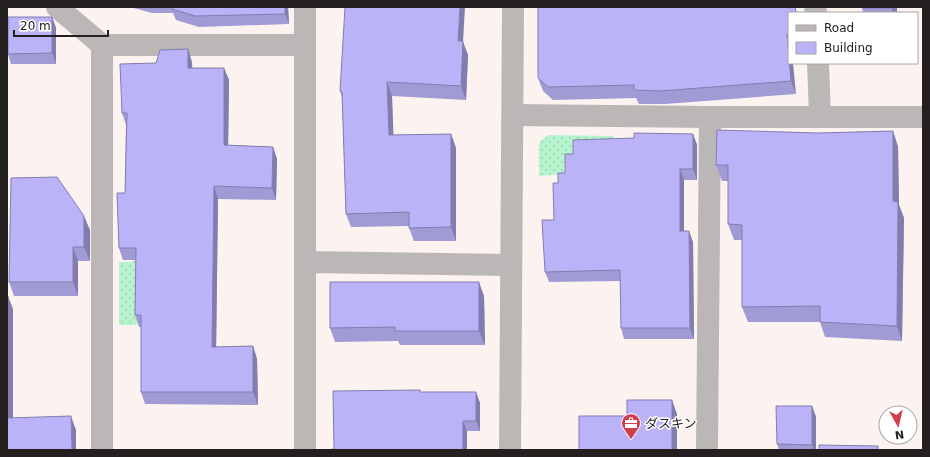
<svg xmlns="http://www.w3.org/2000/svg" width="930" height="457" font-family="'DejaVu Sans','Noto Sans JP',sans-serif">
<style>
.garden{fill:url(#garden-dots)}
.lines{fill:none;stroke-linecap:round;stroke-linejoin:round}
.minor{stroke:#bbb7b6;stroke-width:22}
.tertiary{stroke:#bbb7b6;stroke-width:22}
.wall{fill:#a09ad5}
.shaded-wall{fill:#827dae}
.building{fill:#bab3f8;stroke:#827dae}
.labels{text-anchor:middle;stroke-width:3;stroke-linejoin:round;paint-order:stroke}
.poi-label{font-size:13px;fill:#23201f;stroke:#fff;text-anchor:start}
</style>
<defs>
<pattern id="garden-dots" width="8" height="8" patternUnits="userSpaceOnUse"><rect width="8" height="8" fill="#b6f4ce"/><path d="M2 2h.1M6 6h.1" fill="none" stroke="#9cd1b0" stroke-width="1.8" stroke-linecap="round"/></pattern>
</defs>
<rect width="100%" height="100%" fill="#fcf3f0"/>
<path class="garden" d="M549 135 614 136 615 147 575 163H564V174L539 176V143L544 138Z
M154 239 137 290V325H119V262H133L134 240Z"/>
<g class="lines">
<path class="minor" d="M57 7 102 45H304
M815 7 816 13
M818 63 820 116
M513 115 710 117H923
M306 262 511 265
M102 450V45
M305 450V7
M707 450 710 117"/>
<path class="tertiary" d="M510 450 513 7"/>
</g>
<path class="wall" d="M130 7H288L289 24 199 27 176 20 173 13H152Z
M795 7 797 13H789V63L796 94 665 104H639L636 98 553 100 543 91 538 78Z
M897 7V13H863L862 8Z
M52 17 56 28V64H11L8 54Z
M463 42 468 55 466 100 392 96 393 135 451 134 456 148V241H414L409 228V226L351 227 346 214 342 97 340 91Z
M192 62V68H224L229 80 228 146 273 147 277 159 276 200 218 199 216 347 253 346 257 359 258 405 145 404 141 392V327H139L135 315 136 260H123L119 248 125 193 126 125 122 113 156 63Z
M893 131 898 147 899 205 904 218 902 341 825 337 820 322H748L742 307V240H734L728 224V181H722L716 165 818 133Z
M693 134 697 145V180H684V231L693 242 694 339H624L621 328 620 281 549 282 545 272 554 220 558 183 565 173 573 154 634 138Z
M90 230V261H78V296H14L9 282Z
M484 296 485 345H400L398 341 335 342 330 328Z
M420 390V392H476L480 403V431H467L334 449Z
M812 406 816 417V450H779L777 444Z"/>
<path class="shaded-wall" d="M285 7H288L289 24 285 14Z
M460 7H465L463 42 468 55 466 100 461 86 458 41Z
M891 7H897V13H893Z
M52 17 56 28V64L52 53Z
M787 34 789 39V58Z
M188 49 192 62 193 80 188 68Z
M789 63H793L796 94 791 81Z
M224 68 229 80 228 158 224 145Z
M387 82 392 96 394 148 389 135Z
M893 131 898 147 899 205 904 218 902 341 897 326 893 201Z
M451 134 456 148V241L451 227Z
M693 134 697 145V180L693 169Z
M273 147 277 159 276 200 272 188Z
M680 169 684 180V242L680 231Z
M214 186 218 199 216 359 212 347Z
M84 216 90 230V261L84 247Z
M689 231 693 242 694 339 690 328Z
M73 247 78 261V296L73 282Z
M479 282 484 296 485 345 479 331Z
M8 296 13 309V432L8 418Z
M253 346 257 359 258 405 253 392Z
M476 392 480 403V431L476 421Z
M672 400 677 414V450H672Z
M812 406 816 417V450H814L812 445Z
M71 416 76 430V450H72Z
M463 421 467 431V450H463Z"/>
<path class="building" d="M172 7H285V14L195 16 172 9Z
M345 7H460L458 41H463L461 86 387 82 389 135 451 134V227L409 228V212L346 214 342 92 340 91Z
M538 7H788V8L795 7 796 13H789V34H787L791 81 660 91 634 90V85L548 87 538 78Z
M862 7H891V8H862Z
M8 17H52V53L8 54Z
M188 49V68H224V145L273 147 272 188 214 186 212 347 253 346V392H141V315H135L136 248H119L117 193H125L127 113H122L120 64 156 63 160 50Z
M717 130 818 133 893 131V201L898 202 897 326 820 322V306L742 307V225L728 224V165H716Z
M634 133 693 134V169H680V231H689L690 328H621L620 270 545 272 542 220H554L553 183H558V173H565V154H573V140L634 138Z
M57 177 84 216V247H73V282H9L11 178Z
M330 282H479V331H395V327L330 328Z
M7 296H8V418L71 416 72 450H7Z
M420 390V392H476V421H463V450H326L334 449 333 391Z
M627 400H672V450H579V416H627Z
M776 406H812V445L777 444Z
M819 445 878 446V450H819Z"/>
<defs>
<g id="office-pin" transform="scale(1)"><path d="M0 17L-7.5 6A9.5 9.5 0 1 1 7.5 6Z" fill="#cf3f4b" stroke="#fff"/><path d="M-6-3h4V-5.5h4V-3h4V5H-6ZM-1-4.5V-3h2v-1.5ZM-6 0V1H6V0Z" fill="#fff"/></g>
</defs>
<g fill-rule="evenodd">
<use href="#office-pin" x="631" y="423"/>
</g>
<g class="labels">
<g class="poi-label">
<text x="645" y="428">ダスキン</text>
</g>
</g>
<rect width="930" height="457" fill="none" stroke="#23201f" stroke-width="16"/>
<rect x="788" y="12" width="130" height="52" fill="#ffffff" stroke="#a7a6a5"/>
<rect x="796" y="25" width="20" height="6" fill="#bbb7b6" stroke="#a7a6a5"/>
<text x="824" y="32" font-size="12" fill="#23201f">Road</text>
<rect x="796" y="42" width="20" height="12" fill="#bab3f8" stroke="#a7a6a5"/>
<text x="824" y="52" font-size="12" fill="#23201f">Building</text>
<g transform="translate(898 425) rotate(172)"><circle r="19" fill="#ffffff" stroke="#a7a6a5"/>
<path d="M0-3L7 15L0 10L-7 15Z" fill="#cf3f4b"/>
<text y="-6" font-size="11" font-weight="bold" text-anchor="middle" fill="#23201f">N</text>
</g>
<path d="M14 30v6h94v-6" fill="none" stroke="#23201f" stroke-width="2"/>
<text x="20" y="30" font-size="12" fill="#23201f" stroke="#ffffff" stroke-width="3" paint-order="stroke">20 m</text>
</svg>
